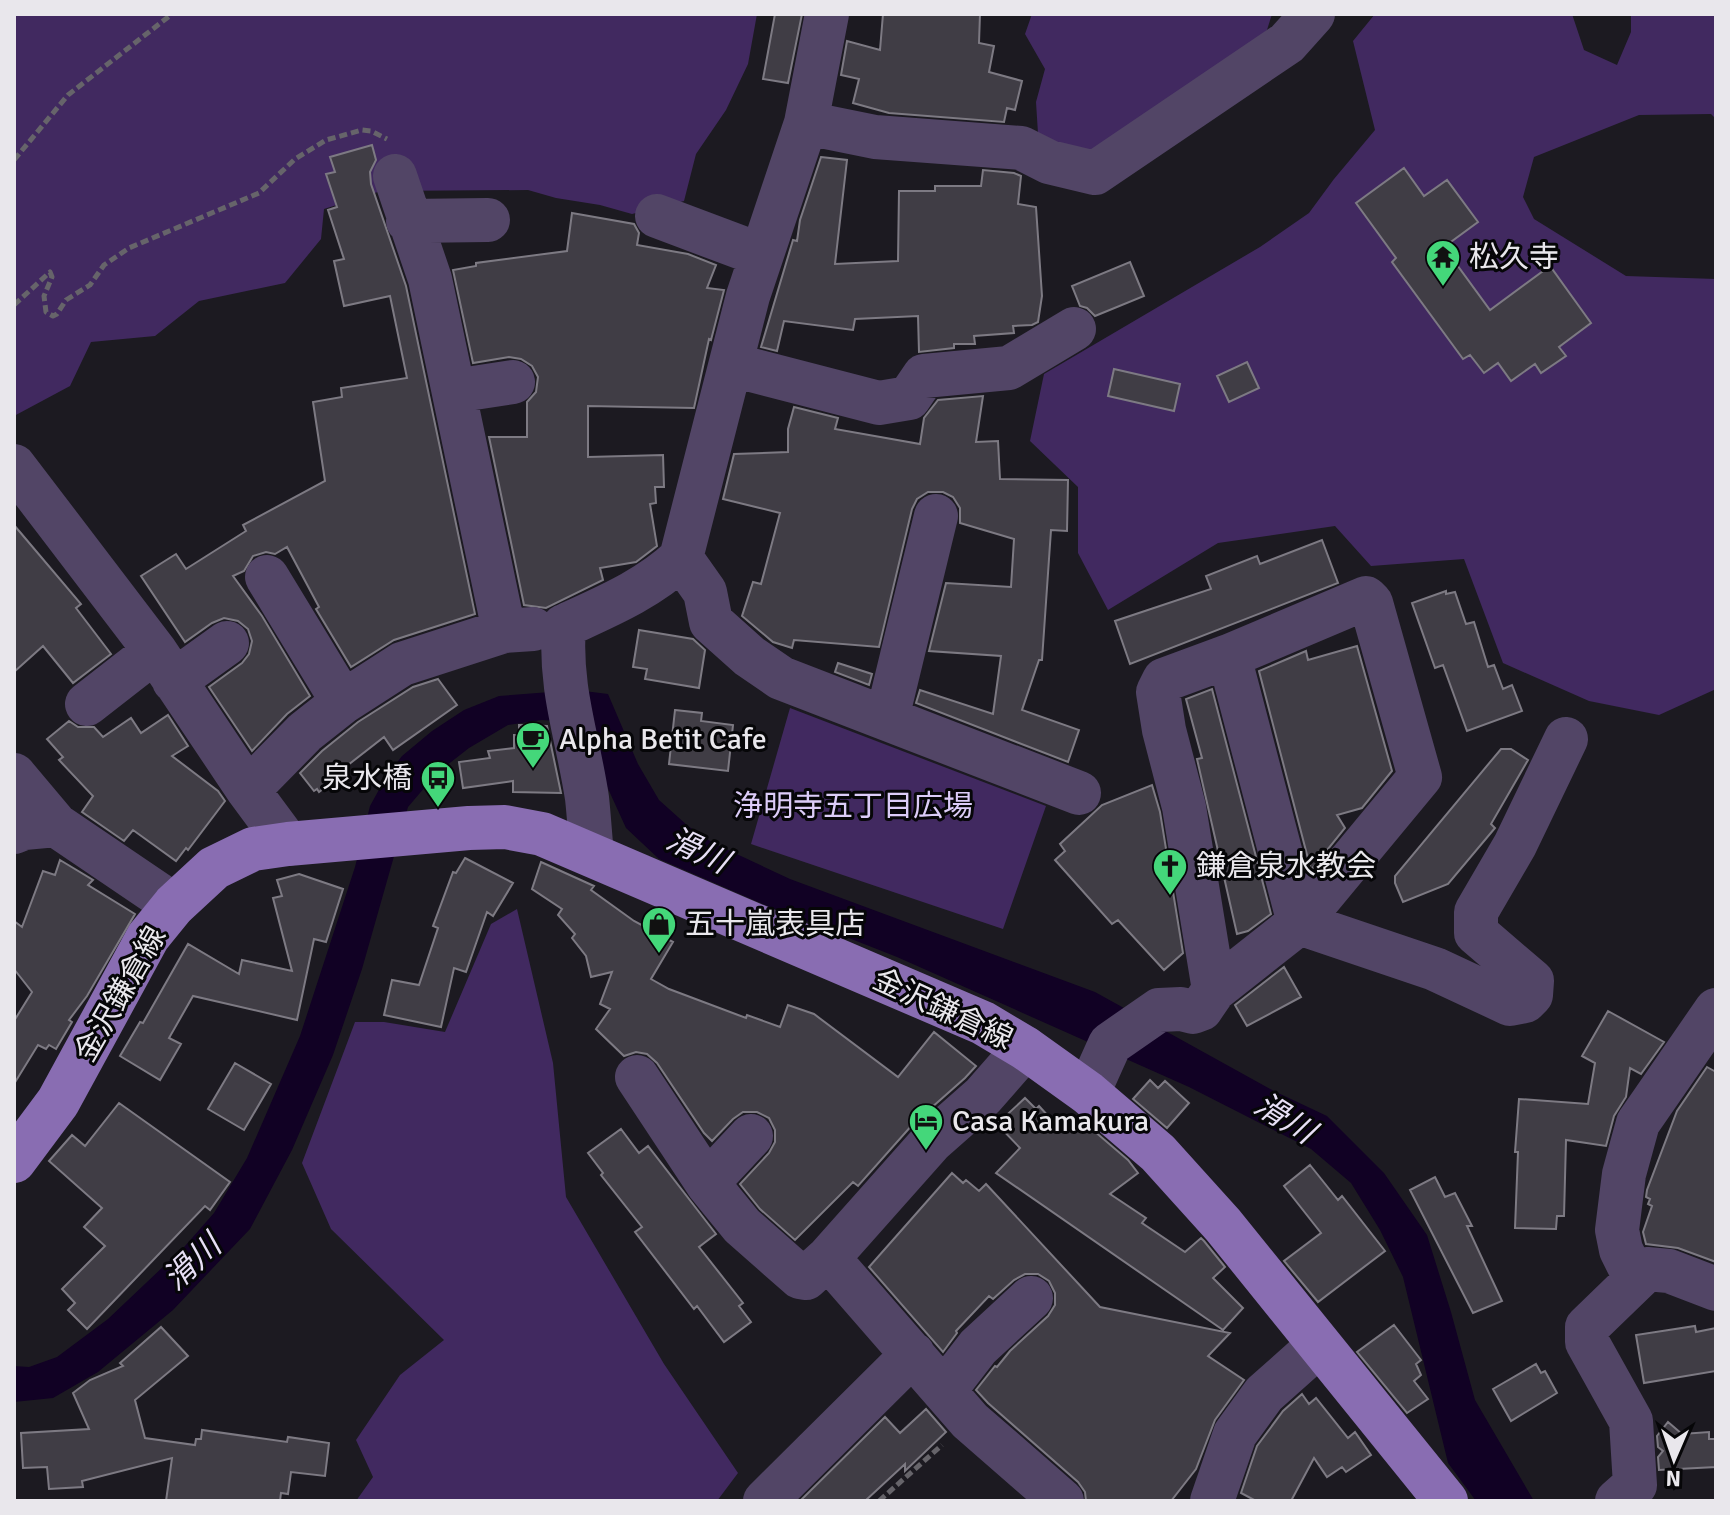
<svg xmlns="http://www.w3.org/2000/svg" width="1730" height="1515" font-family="Signika,'Noto Sans JP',sans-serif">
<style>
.green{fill:#412960}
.water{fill:#110124}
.building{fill:#403d45;stroke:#7d7a83;stroke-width:2}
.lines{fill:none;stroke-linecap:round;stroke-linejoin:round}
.path{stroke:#66646a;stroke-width:5;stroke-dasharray:8 4;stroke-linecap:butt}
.minor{stroke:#524566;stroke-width:44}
.major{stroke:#896db2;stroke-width:44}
.labels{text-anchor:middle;stroke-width:6;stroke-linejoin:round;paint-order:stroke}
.poi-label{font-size:30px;fill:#e9e7ec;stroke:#060608;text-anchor:start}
.park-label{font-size:30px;fill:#dcccf8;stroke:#060608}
.street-label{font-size:30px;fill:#e9e7ec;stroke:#060608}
.water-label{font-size:32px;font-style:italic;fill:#e7dff5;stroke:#060608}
</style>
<rect width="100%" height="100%" fill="#1c1a21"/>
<path class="green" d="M14 14H757L748 64 726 110 696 154 684 201 632 214 600 205 556 198 528 190 381 191 324 209 321 239 285 283 199 301 155 336 91 342 70 386 14 416Z
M1032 14H1272L1267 30 1237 58 1124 142 1071 157 1039 149 1036 102 1045 69 1025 34Z
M1375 14H1572L1584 50 1617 65 1631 32V14H1716V119L1711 114 1639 115 1534 157 1523 197 1534 219 1626 276 1716 279V689L1659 715 1589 701 1503 663 1464 559 1371 566 1335 526 1218 543 1108 610 1078 553V487L1030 441 1044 374 1260 247 1309 213 1334 179 1375 130 1353 41Z
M790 708 1046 806 1003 929 751 844Z
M517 909 553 1063 566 1197 664 1364 738 1473 717 1501H356L373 1477 356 1440 400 1375 444 1340 331 1229 302 1163 355 1022H384L445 1032 491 924Z"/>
<path class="water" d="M576 690 608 694 638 764 659 800 688 826 713 843 790 879 1095 992 1274 1091 1327 1116 1384 1173 1427 1235 1451 1312 1475 1400 1534 1501H1476L1448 1463 1403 1277 1380 1230 1351 1183 1311 1149 1189 1087 897 957 765 905 659 859 626 828 605 782 585 723 542 720 508 725 469 748 437 773 408 807 362 969 333 1055 292 1150 250 1229 173 1310 98 1372 53 1398 14 1402V1366L29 1367 57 1357 108 1319 185 1246 214 1213 247 1158 300 1036 355 867 370 806 386 777 402 756 432 731 464 710 499 696Z"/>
<path class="building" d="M775 14H802L788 83 763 79Z
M883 14H980L979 43 994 46 989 72 1022 81 1015 110 1007 108 1004 122 889 113 853 103 859 79 841 75 847 41 880 50Z
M372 145 376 160 370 172 371 184 406 286 475 614 394 640 351 667 316 609 319 607 287 547 275 554 266 552 253 556 244 571 233 576 262 616 310 696 287 714 252 751 209 687 242 663 249 654 252 641 248 629 238 621 224 618 212 623 185 642 141 576 176 554 186 569 246 531 243 525 325 481 313 402 342 397 341 388 407 378 390 296 344 306 334 261 344 259 328 210 337 207 326 174 335 172 330 157Z
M821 157 847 160 835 264 898 261 899 191H935V186H981L983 170 1014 173 1021 176 1018 204 1036 207 1042 296 1038 322 1032 325 1013 326 1014 333 974 336 975 344H954V348L919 352 918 316 855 319 853 330 784 321 777 351 761 347 793 240 797 241 800 220Z
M1404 168 1424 196 1447 180 1478 222 1444 247 1490 310 1550 266 1591 323 1559 347 1566 356 1541 373 1535 364 1511 381 1498 363 1484 373 1470 355 1463 359 1392 262 1396 258 1356 203Z
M572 213 634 224 639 233 637 245 688 254 716 265 707 288 724 290 711 340 709 339 694 408 588 406V457L663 455 664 487H655L656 503 650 504 657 546 636 562 600 568 603 580 546 608 524 605 489 437H527V402L536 392 538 377 532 366 521 359 509 357 473 363 453 270 476 266V263L567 251Z
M1130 262 1144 296 1095 316 1087 308 1080 306 1072 286Z
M1247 362 1259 388 1229 402 1217 376Z
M1114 369 1180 384 1174 411 1108 396Z
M983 396 976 442 998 441 1000 479 1068 480 1067 531 1051 530 1042 660H1039L1022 710 1079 730 1068 762 916 703 920 690 993 714 1001 656 929 651 946 583 1011 587 1014 539 960 523V508L953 497 943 492H928L917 499 912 509 879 647 794 640 792 648 773 642 742 616 753 582 761 584 780 513 723 499 734 454 788 452V429L794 407 838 418 835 429 920 444 924 418 938 400Z
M14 525 81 604 76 608 111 654 73 683 43 646 14 672Z
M1322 540 1338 583 1130 664 1115 621 1211 589 1206 576 1257 556 1260 564Z
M1446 591V594L1455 592 1466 624 1474 622 1488 667 1494 665 1503 689 1512 685 1522 711 1467 731 1443 665 1435 668 1412 603Z
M639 630 693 639 705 650 699 688 645 679 647 669 633 667Z
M1357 646 1392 771 1362 808 1337 815 1345 828 1311 870 1259 671 1306 651 1308 660Z
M838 663 872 674 869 685 835 672Z
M438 679 457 705 393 750 384 737 339 772 341 775 319 792 317 789 314 791 300 773 322 751 358 722 413 687Z
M1212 689 1271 914 1248 931 1237 934 1197 759 1202 758 1186 699Z
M675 710 702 713 701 721 733 725 728 771 669 764Z
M168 715 188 746 172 756 218 791 225 801 188 850 186 848 176 861 133 830 124 841 82 812 93 796 59 760 63 757 47 739 69 721 78 727H94L103 737 131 718 141 733Z
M519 725 547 726 561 793 513 792V781L463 788 459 762 490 758 488 751 514 748V735H519Z
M1501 749H1511L1528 760 1491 824 1495 828 1448 884 1403 902 1395 883V876Z
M1152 785 1160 812 1183 953 1164 970 1118 920 1112 924 1055 860 1065 851 1060 844 1102 805Z
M465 858 513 883 493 916 487 912 466 972 454 968 441 1027 384 1015 392 980 419 985 438 928 433 926 453 872 456 873Z
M60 860 93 880 88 885 135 914 87 996 69 1020 72 1022 56 1049 49 1045 46 1049 38 1045 14 1084V1021L32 992 14 969V921L22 927 43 871 55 875Z
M541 862 594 886 591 890 634 921 673 942 651 979 669 989 746 1018 747 1015 780 1027 788 1005 814 1014 898 1077 934 1032 976 1066 965 1078 913 1124 858 1186 853 1182 795 1240 760 1209 740 1184 769 1153 775 1142V1130L769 1118 757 1112H743L733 1119 712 1141 704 1133 657 1063 647 1054 636 1052 624 1056 596 1029 610 1009 600 1004 612 972 591 977 586 956 572 938 575 934 558 915 562 909 532 889Z
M299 874 343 889 326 942 314 939 297 1020 193 996 169 1038 181 1044 160 1080 120 1056 140 1022 143 1023 188 944 239 974 242 960 292 971 273 898 282 896 277 880Z
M1284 967 1301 997 1247 1026 1235 1005Z
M1608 1011 1664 1042 1641 1074 1630 1068 1626 1097 1614 1116 1606 1146 1566 1140 1564 1216H1557L1556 1229 1515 1228 1518 1152H1515L1519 1099 1588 1104 1595 1063 1582 1056Z
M235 1063 271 1084 244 1130 208 1109Z
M1707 1067 1716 1072V1262L1678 1248 1646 1244 1643 1232 1652 1206 1648 1204 1650 1199 1646 1197 1647 1190 1677 1111Z
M1150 1080 1158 1088 1165 1081 1189 1103 1167 1128 1133 1099Z
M1025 1098 1036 1109 1039 1106 1060 1129 1072 1118 1093 1130 1128 1160 1138 1173 1110 1194 1146 1218 1142 1223 1185 1252 1201 1238 1204 1241 1225 1267 1213 1278 1243 1308 1223 1330 996 1173 1020 1148 997 1124Z
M119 1103 230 1182 210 1210 205 1206 87 1329 68 1310 75 1303 62 1289 105 1246 84 1227 102 1208 49 1161 72 1135 85 1146Z
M621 1129 639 1153 648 1146 716 1234 699 1247 743 1303 739 1306 751 1322 724 1342 697 1306 694 1309 635 1232 642 1227 601 1175 603 1173 588 1153Z
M1310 1165 1338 1200 1342 1196 1385 1251 1318 1302 1284 1261 1321 1233 1284 1186Z
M952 1173 963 1183 966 1180 979 1191 986 1184 1100 1307 1230 1333 1208 1356 1244 1380 1215 1420 1196 1469 1171 1501H1086L1085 1492 1078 1482 988 1403 976 1390 995 1366 997 1367 1010 1351 1048 1316 1055 1305V1293L1049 1281 1038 1274H1025L1014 1280 993 1299 989 1296 956 1331 957 1333 943 1352 869 1267Z
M1435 1177 1445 1197 1455 1193 1472 1226H1467L1502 1301 1473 1313 1410 1190Z
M1394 1325 1421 1360 1416 1364 1421 1375 1414 1381 1428 1399 1407 1413 1357 1352Z
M1695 1326 1696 1332 1716 1328V1371L1644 1383 1636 1335Z
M161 1327 188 1356 135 1400 145 1438 195 1445 196 1439H201L202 1430 287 1442 288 1437 329 1443 325 1476 291 1472 288 1494 281 1493 280 1501H166L172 1458 82 1481 83 1487 49 1489 47 1467 23 1468 21 1433 89 1429 73 1393 90 1380 123 1366 120 1363Z
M1536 1364 1541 1373 1545 1371 1557 1393 1511 1421 1493 1389Z
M1302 1394 1309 1404 1316 1398 1348 1438 1355 1432 1371 1455 1346 1472 1342 1467 1327 1477 1314 1458 1291 1501H1256L1241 1493 1257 1446 1283 1411Z
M926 1409 946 1432 905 1471V1464L865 1501H800L885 1417 900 1433Z
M1668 1422 1682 1434 1709 1432V1439H1716V1467L1659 1470 1658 1457 1663 1451 1658 1447 1657 1436Z"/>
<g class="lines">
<path class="path" d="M14 160 68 95 172 14
M14 305 50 272 52 277 44 296 46 312 53 316 57 314 66 300 90 285 104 265 129 248 259 193 295 159 326 140 362 130 371 131 387 139
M879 1501 942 1445"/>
<path class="minor" d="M806 123 875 137 1021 148 1049 162 1095 173 1287 43 1313 14
M395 176 430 279 504 631
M657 216 761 255
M408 221 488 220
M732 365 879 403 909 398 924 376 1009 368 1074 329
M454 391 513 382
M14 466 155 651 248 790 288 844
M681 558 705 592 711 622 749 656 781 678 1079 793
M267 577 343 702
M1229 656 1299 923 1435 969 1510 1004 1525 1001 1531 995 1532 981 1476 933V912L1515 845 1566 739
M174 681 227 643
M87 704 155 651
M887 718 936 516
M14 775 56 825
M248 790 305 732 343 702 402 664 504 631 533 629
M14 832 24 828 56 825 174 905
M592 854C590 835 589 816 587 798 578 738 559 688 564 626 605 607 647 590 681 558L748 296 806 123 827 14
M1025 1048 983 1096 932 1141 828 1258 970 1421 1062 1501
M637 1077 707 1183 742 1226 800 1277 806 1278 828 1258
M1088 1093 1110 1044 1159 1010 1181 1009 1193 1012 1201 1009 1214 990 1299 923 1420 777 1371 603 1366 598 1229 656 1164 680 1158 692 1164 730 1184 807 1214 990
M707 1183 751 1136
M1635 1278 1621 1250 1617 1230 1624 1174 1638 1123 1716 1010
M944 1391 978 1347 1031 1298
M765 1501 913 1354
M1212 1501 1235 1434 1264 1394 1319 1345
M1617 1501 1635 1485 1631 1421 1587 1342V1327L1647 1269 1669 1271 1716 1289"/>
<path class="major" d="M14 1161 58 1102 148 937 174 905 214 868 253 849 288 844 469 828 505 827 542 834 983 1023 1025 1048 1088 1093 1158 1153 1223 1225 1446 1501"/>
</g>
<defs>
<g id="temple-pin" transform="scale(1.8)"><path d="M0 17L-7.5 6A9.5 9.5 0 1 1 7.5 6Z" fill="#44d77a" stroke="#060608"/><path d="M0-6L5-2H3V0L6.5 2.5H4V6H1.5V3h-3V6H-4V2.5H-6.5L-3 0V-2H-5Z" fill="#111"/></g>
<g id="cafe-pin" transform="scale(1.8)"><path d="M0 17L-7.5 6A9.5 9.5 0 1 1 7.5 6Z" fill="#44d77a" stroke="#060608"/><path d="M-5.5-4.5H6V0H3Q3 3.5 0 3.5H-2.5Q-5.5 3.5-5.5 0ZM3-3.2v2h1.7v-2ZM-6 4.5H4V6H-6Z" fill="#111"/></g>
<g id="bus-pin" transform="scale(1.8)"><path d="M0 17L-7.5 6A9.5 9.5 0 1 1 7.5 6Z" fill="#44d77a" stroke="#060608"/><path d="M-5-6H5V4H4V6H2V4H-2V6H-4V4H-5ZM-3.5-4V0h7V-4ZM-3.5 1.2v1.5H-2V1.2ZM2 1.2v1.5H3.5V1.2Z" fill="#111"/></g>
<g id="church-pin" transform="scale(1.8)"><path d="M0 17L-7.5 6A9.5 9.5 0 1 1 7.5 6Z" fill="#44d77a" stroke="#060608"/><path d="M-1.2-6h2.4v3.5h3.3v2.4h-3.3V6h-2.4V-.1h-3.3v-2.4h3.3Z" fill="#111"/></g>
<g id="shop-pin" transform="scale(1.8)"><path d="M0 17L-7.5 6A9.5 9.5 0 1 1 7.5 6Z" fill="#44d77a" stroke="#060608"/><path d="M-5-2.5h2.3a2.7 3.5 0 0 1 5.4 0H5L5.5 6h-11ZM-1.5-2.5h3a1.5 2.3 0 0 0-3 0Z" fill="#111"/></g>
<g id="hotel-pin" transform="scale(1.8)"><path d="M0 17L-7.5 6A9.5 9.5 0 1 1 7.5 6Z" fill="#44d77a" stroke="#060608"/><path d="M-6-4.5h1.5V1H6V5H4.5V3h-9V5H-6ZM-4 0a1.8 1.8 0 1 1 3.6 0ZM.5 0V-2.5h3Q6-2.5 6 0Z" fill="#111"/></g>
</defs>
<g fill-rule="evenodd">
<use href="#temple-pin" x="1443" y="257"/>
<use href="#cafe-pin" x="533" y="739"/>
<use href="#bus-pin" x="438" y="778"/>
<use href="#church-pin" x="1170" y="866"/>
<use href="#shop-pin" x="659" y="924"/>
<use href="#hotel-pin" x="926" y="1121"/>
</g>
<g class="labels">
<g class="poi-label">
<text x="1469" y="267">松久寺</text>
<text x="559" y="749">Alpha Betit Cafe</text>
<text x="412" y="788" text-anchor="end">泉水橋</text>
<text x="1196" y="876">鎌倉泉水教会</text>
<text x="685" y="934">五十嵐表具店</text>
<text x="952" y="1131">Casa Kamakura</text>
</g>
<g class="park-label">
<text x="853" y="816">浄明寺五丁目広場</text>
</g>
<g class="street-label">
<text transform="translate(120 994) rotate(-60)" y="10">金沢鎌倉線</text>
<text transform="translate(943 1009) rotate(25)" y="10">金沢鎌倉線</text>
</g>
<g class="water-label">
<text transform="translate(698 850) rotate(25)" y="11">滑川</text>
<text transform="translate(1285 1118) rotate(32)" y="11">滑川</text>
<text transform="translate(192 1262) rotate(-43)" y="11">滑川</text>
</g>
</g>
<rect width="1730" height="1515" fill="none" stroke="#e9e7ec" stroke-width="32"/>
<g transform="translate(1674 1459) rotate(182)" stroke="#060608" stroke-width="6" paint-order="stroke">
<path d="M0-6L14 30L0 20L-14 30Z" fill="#e9e7ec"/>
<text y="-12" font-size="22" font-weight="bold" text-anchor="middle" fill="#e9e7ec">N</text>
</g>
</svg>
